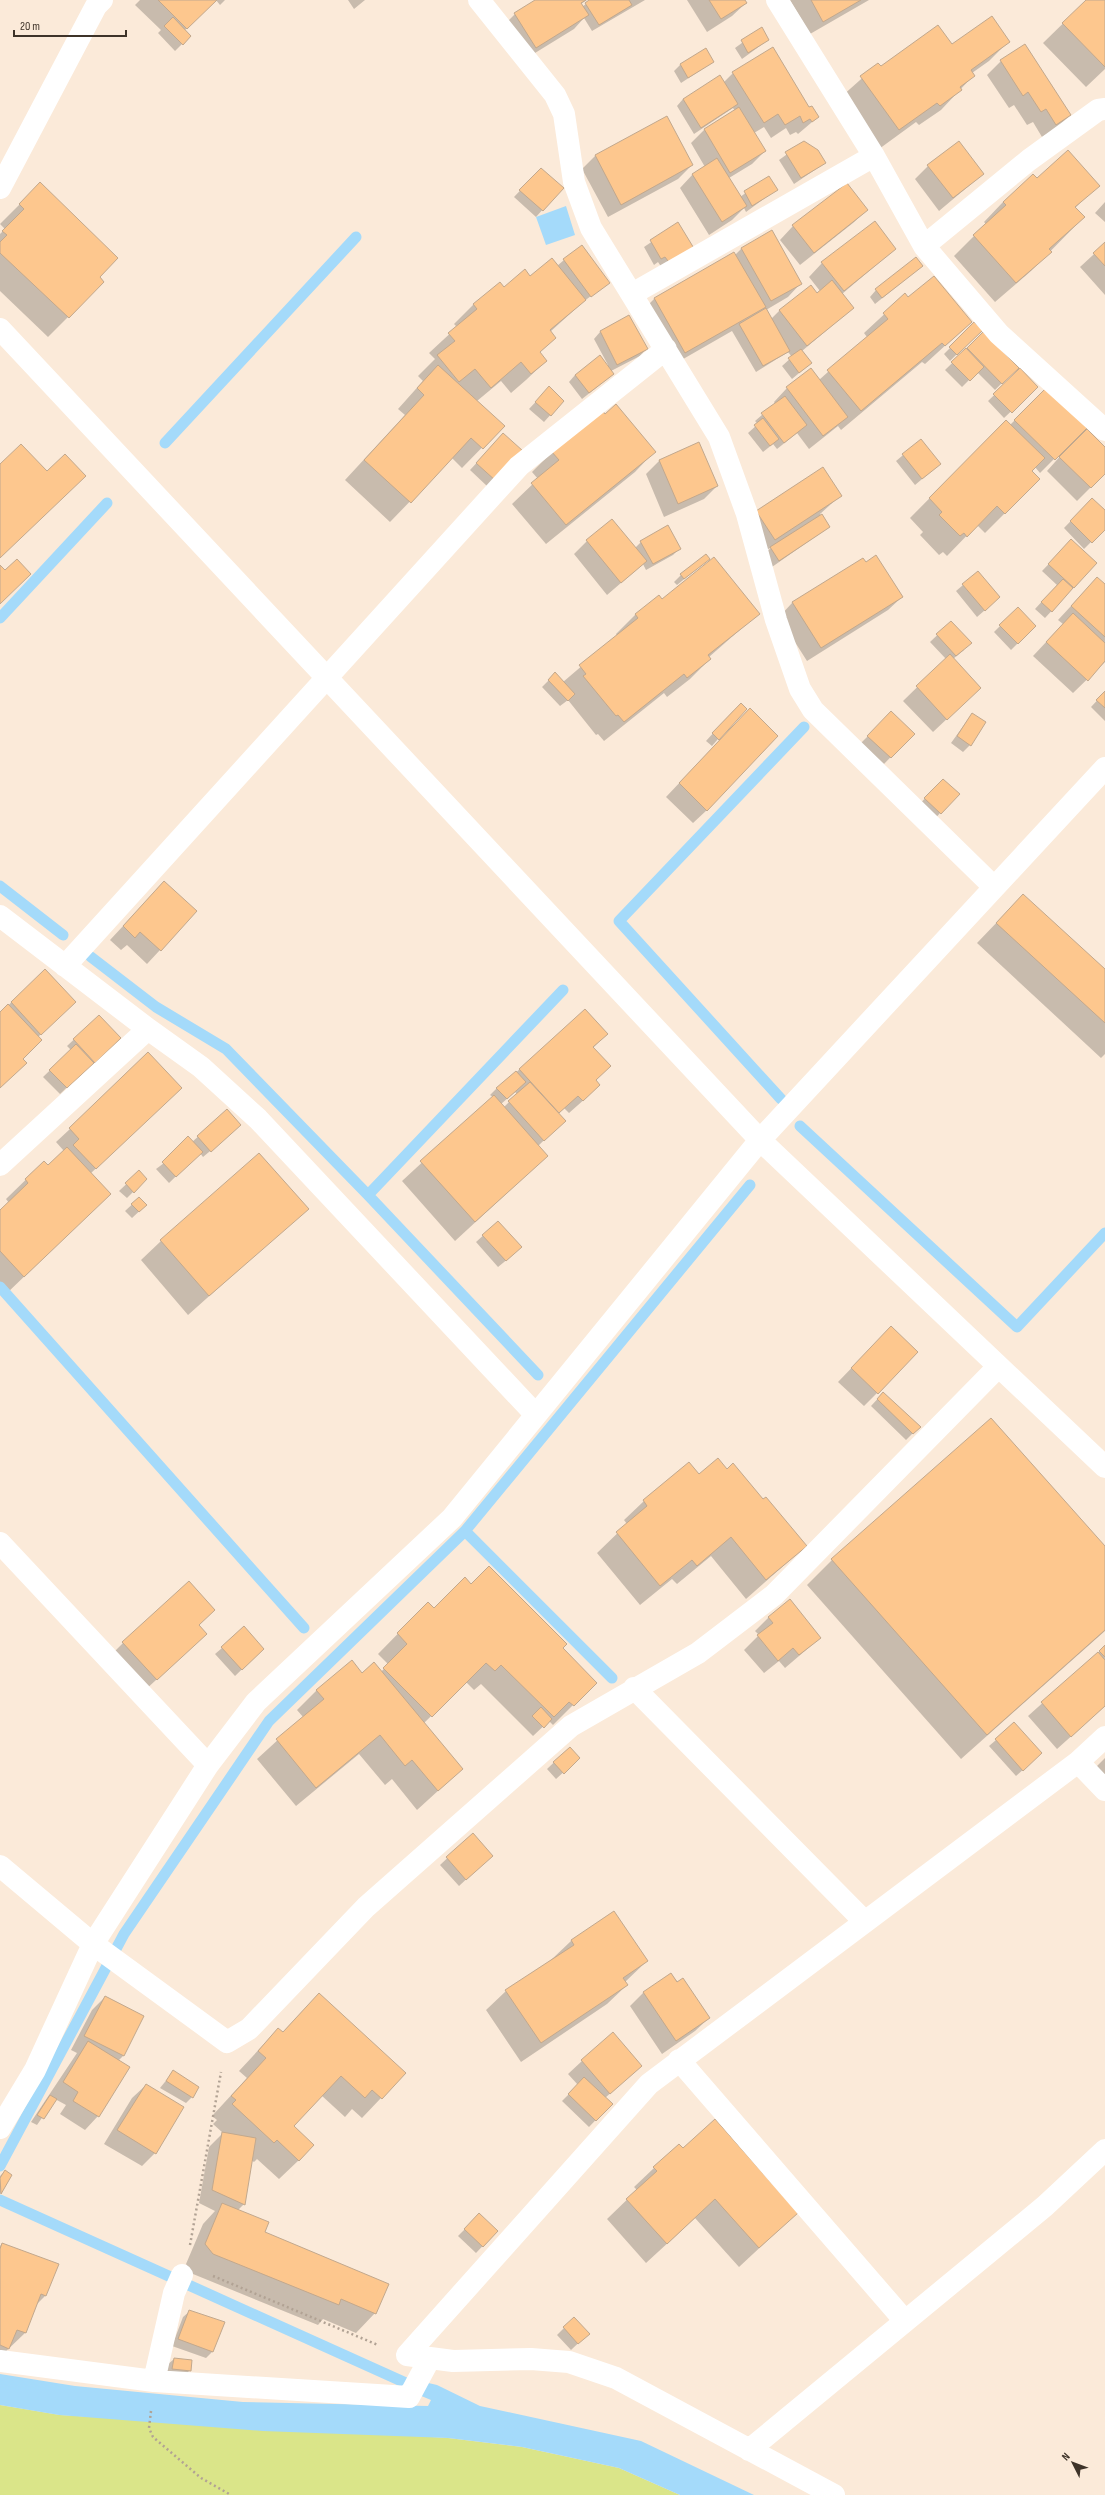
<svg xmlns="http://www.w3.org/2000/svg" width="1105" height="2495" font-family="'Sofia Sans Condensed',sans-serif">
<style>
.green{fill:#dae589}
.water{fill:#a4dafa}
.shadow{fill:#0003;fill-rule:evenodd}
.lines{fill:none;stroke-linecap:round;stroke-linejoin:round}
.stream{stroke:#a4dafa;stroke-width:11}
.building{fill:#fdc78e;stroke:#c2a88d}
.path{stroke:#b1a294;stroke-width:2.5;stroke-dasharray:2 3;stroke-linecap:butt}
.minor{stroke:#fff;stroke-width:22}
</style>
<rect width="100%" height="100%" fill="#fbead9"/>
<path class="green" d="M0 2405 60 2415 448 2438 522 2447 619 2468 680 2495H0Z"/>
<path class="water" d="M566 206 575 235 546 245 536 217Z
M0 2374 75 2386 243 2402 428 2406 431 2400 402 2388 407 2378 437 2385 480 2406 641 2441 754 2495H680L619 2468 522 2447 448 2438 263 2431 59 2415 0 2405Z"/>
<path class="shadow" d="M140 0H216L185 30 190 36 175 51 158 33 161 30 135 5Z
M216 0H225L220 5Z
M348 0H365L354 9Z
M537 0H587L581 4 582 7 591 0H645L592 31 584 18 574 29 522 61 502 27 515 14Z
M687 0H744L746 3 732 16 707 32Z
M790 0H869L810 34Z
M1087 0H1105V69L1086 87 1043 43Z
M761 29 768 40 742 59 735 48Z
M1009 41 989 61 972 73 973 76 941 110 919 125 916 122 879 149 841 97 878 64 880 68Z
M1025 46 1070 115 1057 128 1042 137 1033 122 1027 125 1014 105 1009 108 987 75 1001 61Z
M713 62 681 83 674 71 680 65Z
M733 73 809 109 818 117 798 134 796 132 790 135 786 128 771 138 764 127 754 133 765 151 752 164 729 178 740 197 768 177 776 190 746 212 744 208 732 220 709 235 680 188 693 174 705 167 691 143 704 130 735 111 733 108 694 134 677 106 683 99 724 82Z
M667 117 692 165 678 179 608 217 582 169 595 156Z
M804 142 825 163 794 184 779 160Z
M928 166 983 174 939 211 915 179Z
M534 176 562 188 536 217 514 197Z
M1036 179 1098 185 1075 208 1084 217 1031 271 995 302 954 256 986 224 984 222 1003 202Z
M40 184 103 282 48 337 0 291V234L5 229 0 224Z
M1105 202V222L1095 213Z
M867 210 853 223 800 265 780 240 793 226Z
M678 224 694 250 664 271 658 262 654 265 644 247Z
M772 231 801 283 788 297 766 310 771 319 780 310 820 291 809 277 822 263 895 249 842 294 853 308 802 351 811 363 792 379 782 366 792 357 788 352 756 372 732 331 671 366 641 312 654 299 734 253 735 255 741 249Z
M1105 244V295L1080 267Z
M564 260 608 283 583 302 550 332 555 338 539 353 546 361 526 380 511 393 501 381 477 401 503 426 462 468 452 458 390 522 345 480 405 415 398 409 423 381 418 376 435 359 429 353 457 327 454 324 474 304 504 288 557 266Z
M922 266 875 304 870 297 876 290Z
M905 295 908 298 971 322 925 364 922 362 841 430 838 426 809 449 797 433 777 449 773 444 763 452 748 433 758 424 755 421 775 404 774 402 787 388 819 380 867 337 864 333Z
M629 316 646 349 640 356 611 371 613 374 606 380 582 399 569 382 575 375 608 365 594 339 600 332Z
M974 324 981 330 950 361 944 354Z
M983 333 1017 368 995 390 977 372 962 387 945 370Z
M1020 370 1037 387 1004 418 988 401Z
M1046 389 1105 448V473L1077 501 1047 471 1063 453 1061 452 1040 473 1035 467 1031 471 1039 479 985 533 977 525 947 556 943 552 939 555 920 535 923 532 910 518 1006 421 1010 425Z
M543 394 563 401 544 422 529 409Z
M921 440 940 464 915 485 896 461Z
M497 441 521 451 488 487 470 470Z
M698 443 717 486 704 499 664 517 646 474 659 461Z
M552 452H654L635 472 546 544 512 504 538 479 532 472Z
M840 496 820 514 829 527 772 567 764 554 772 547 761 553 756 512Z
M1092 499 1105 511V528L1084 549 1064 528Z
M587 541 635 548 641 542 680 548 673 555 646 570 643 564 607 595 574 554Z
M1065 547 1096 563 1045 618 1035 609 1057 585 1042 571Z
M709 559 677 585 674 582 681 575Z
M863 559 902 597 888 610 807 661 779 617 792 603Z
M963 585 992 604 977 617 956 591Z
M1105 586V662L1073 693 1033 656 1063 624 1058 620 1084 592Z
M662 600 758 614 709 657 710 659 690 679 667 697 664 693 604 741 598 734 596 735 568 700 560 706 542 687 555 674 563 682 617 636 616 634 636 614Z
M1018 608 1035 626 1011 650 994 632Z
M951 622 964 650 953 659 966 701 933 732 903 701 946 659 930 642Z
M1105 692V721L1091 707Z
M734 710 718 739 712 746 706 741Z
M891 713 913 734 884 764 861 743Z
M972 714 970 745 963 752 951 743Z
M736 723 707 810 693 823 666 797Z
M936 786 940 813 934 820 918 806Z
M164 882 160 950 147 964 127 945 121 950 110 940Z
M1023 895 1105 970V1054L1101 1058 977 943Z
M45 971 61 1015 38 1037 0 1087V1013Z
M99 1016 119 1038 60 1094 43 1077 71 1050 67 1046Z
M606 1034 593 1048 595 1080 586 1098 569 1113 564 1108 558 1114 564 1121 538 1146 547 1156 455 1241 402 1181 493 1097 490 1095 497 1088 520 1069ZM515 1092 517 1094 504 1107 501 1104Z
M167 1101 90 1174 110 1194 4 1296 0 1292V1211L9 1203 6 1199 44 1162 48 1166 64 1151 56 1142 70 1129Z
M227 1111 233 1132 203 1157 200 1153 169 1183 156 1169 192 1142Z
M139 1172 146 1179 127 1198 119 1191Z
M139 1198 146 1205 132 1218 125 1211Z
M307 1209 188 1315 141 1260 161 1241Z
M498 1222 514 1254 498 1267 476 1242Z
M891 1327 877 1393 864 1406 838 1382Z
M883 1393 919 1427 906 1440 871 1406Z
M727 1470 763 1500 806 1546 746 1599 711 1556 677 1584 672 1579 640 1605 597 1553 627 1524 624 1520 644 1501 699 1475Z
M1105 1548V1631L961 1759 807 1585 832 1560Z
M471 1585 561 1648 595 1683 553 1725 549 1721 533 1736 481 1684 474 1690 466 1682 424 1723 462 1769 417 1810 392 1779 385 1785 359 1754 296 1806 257 1759 303 1717 297 1710 317 1690 362 1674 381 1672 388 1664 378 1654 428 1603 434 1609Z
M769 1617 820 1638 785 1668 779 1661 764 1673 744 1650 759 1635 755 1631Z
M198 1626 206 1634 143 1692 110 1656 123 1643Z
M1105 1647V1706L1057 1749 1028 1716Z
M222 1648 263 1649 235 1676 215 1654Z
M996 1740 1034 1760 1016 1776 989 1746Z
M569 1748 579 1758 556 1779 547 1769Z
M1105 1758V1780L1095 1768Z
M473 1834 485 1862 459 1886 440 1865Z
M614 1912 647 1961 625 1982 627 1985 607 2004 521 2062 486 2010 506 1991 551 1960 571 1941Z
M671 1974 709 2018 695 2031 662 2054 630 2006 643 1993Z
M319 1994 381 2098 362 2118 352 2109 345 2117 321 2095 293 2127 299 2160 279 2179 257 2159 254 2162 251 2160 244 2204 238 2210 263 2233 375 2313 356 2333 323 2319 318 2325 193 2274 186 2264 203 2224 215 2211 199 2203 209 2147 223 2133 213 2124 217 2120 212 2116 247 2078 239 2071 278 2029 282 2033Z
M105 1997 143 2016 123 2056 118 2061 98 2116 85 2130 60 2114 66 2105 55 2099 37 2125 31 2122 77 2053 71 2050 92 2010Z
M582 2061 641 2066 605 2098 611 2104 589 2127 562 2101 578 2085 568 2074Z
M173 2072 192 2097 186 2103 160 2088Z
M146 2085 155 2153 142 2166 104 2144 132 2098Z
M683 2149 797 2213 739 2267 695 2218 646 2263 607 2219 637 2190 634 2187 654 2168Z
M5 2171 11 2175 0 2194V2176Z
M479 2215 497 2231 476 2253 458 2236Z
M2 2244 57 2265 45 2296 35 2306 25 2333 0 2357V2246Z
M190 2311 223 2323 212 2352 206 2358 172 2346 183 2317Z
M574 2318 588 2334 571 2350 557 2335Z
M174 2359 190 2370 183 2377 166 2375 167 2365Z"/>
<g class="lines">
<path class="stream" d="M165 443 356 237
M0 618 107 503
M0 886 63 935
M91 957 156 1007 226 1049 368 1195 538 1375
M781 1099 619 921 804 727
M800 1126 1017 1327 1105 1233
M368 1195 563 990
M0 1287 304 1628
M465 1531 612 1678
M0 2166 124 1934 269 1721 465 1531 750 1185
M0 2200 417 2388"/>
</g>
<path class="building" d="M158 0H217L187 29Z
M535 0H586L581 3 589 15 536 48 514 13Z
M589 0H629L632 5 599 25 585 3Z
M709 0H745L747 3 721 19Z
M811 0H861L823 22Z
M1086 0H1105V67L1062 23Z
M992 16 1010 42 971 70 975 76 960 87 962 90 940 106 937 103 899 130 860 76 878 63 881 66 938 25 952 44Z
M173 17 191 36 183 45 164 26Z
M762 27 769 40 748 53 741 40Z
M1025 44 1071 115 1056 125 1046 109 1041 112 1028 92 1023 96 1000 60Z
M773 47 809 107 812 106 819 117 812 122 810 119 803 123 800 116 785 125 778 114 764 123 732 72Z
M706 48 714 62 688 78 680 64Z
M720 75 738 104 701 128 683 99Z
M739 107 766 151 730 173 704 129Z
M667 116 693 165 621 205 595 155Z
M804 141 818 150 826 163 801 178 785 152Z
M959 141 984 174 953 198 927 165Z
M1068 150 1100 186 1075 207 1085 217 1049 249 1052 252 1016 283 973 235 1006 205 1003 202 1033 174 1037 178Z
M717 158 747 206 722 222 692 174Z
M541 168 564 188 543 211 519 190Z
M769 176 778 190 752 206 744 191Z
M40 182 118 258 100 277 104 282 69 318 0 253V242L7 235 2 231 24 209 19 204Z
M847 183 868 210 814 253 792 225Z
M875 221 896 249 844 291 821 262Z
M678 222 695 250 671 265 665 257 661 259 650 240Z
M772 230 802 284 771 301 741 248Z
M1105 242V266L1093 253Z
M582 245 610 283 591 297 563 259Z
M734 252 766 307 685 353 654 298Z
M916 257 923 266 882 298 875 289Z
M552 258 586 300 550 330 556 338 540 352 547 361 531 374 521 362 491 388 475 369 459 382 437 355 455 341 448 333 477 309 473 304 500 282 504 287 525 269 530 276Z
M934 276 972 322 945 346 942 343 861 411 827 370 888 319 883 313 905 293 908 297Z
M832 280 854 308 807 346 779 310 811 285 817 293Z
M766 308 790 351 763 366 739 324Z
M629 315 648 349 617 365 600 331Z
M974 322 983 330 957 355 949 347Z
M983 332 1019 368 1002 384 967 348Z
M966 348 984 367 970 381 951 362Z
M801 349 812 363 799 373 788 358Z
M600 355 614 374 589 393 575 375Z
M438 365 505 426 483 449 471 438 411 503 364 460 424 395 417 388Z
M811 368 848 417 823 436 786 387Z
M1020 368 1038 387 1012 413 993 394Z
M549 386 564 401 551 416 535 402Z
M1046 388 1087 428 1055 460 1014 420Z
M785 396 807 425 784 443 761 413Z
M616 404 656 452 566 525 531 483 559 460 551 451 602 410 605 414Z
M763 418 779 439 770 446 754 425Z
M1006 420 1045 458 1032 471 1040 479 1005 514 997 506 967 537 964 533 960 536 939 515 942 512 929 498Z
M1087 429 1105 447V474L1091 488 1059 457Z
M503 433 523 451 496 481 476 463Z
M921 439 941 464 922 479 902 454Z
M699 442 718 486 678 504 659 460Z
M21 444 47 471 65 454 86 476 0 558V464Z
M823 467 842 496 775 540 756 511Z
M1092 498 1105 510V530L1092 543 1070 521Z
M822 514 830 527 779 561 770 547Z
M612 519 647 561 621 583 586 540Z
M668 525 681 549 653 564 640 541Z
M1071 539 1097 563 1074 588 1048 564Z
M706 554 710 559 684 579 680 574Z
M876 555 903 597 821 648 792 602 863 558 866 562Z
M714 557 760 614 708 655 711 659 687 678 684 674 624 722 618 715 616 716 583 676 586 674 579 665 638 618 635 614 659 595 662 599Z
M17 559 31 574 0 604V565L5 570Z
M978 571 1000 597 985 611 962 584Z
M1097 577 1105 584V637L1071 606Z
M1063 579 1073 588 1052 612 1041 602Z
M1018 607 1036 626 1018 644 999 625Z
M1073 613 1105 643V661L1088 681 1046 642Z
M951 621 972 643 956 656 936 634Z
M950 654 981 688 947 720 916 686Z
M555 672 575 694 568 701 548 680Z
M1105 691V708L1096 700Z
M741 703 747 709 719 740 712 733Z
M750 708 778 736 707 811 679 783Z
M891 711 915 734 891 758 867 736Z
M972 713 986 722 971 746 957 736Z
M943 779 960 794 941 814 924 798Z
M164 881 197 911 161 951 140 932 135 938 123 926Z
M1023 894 1105 969V1023L996 923Z
M45 969 76 1002 41 1035 11 1002Z
M8 1004 42 1040 23 1059 27 1063 0 1088V1012Z
M585 1009 608 1034 593 1047 611 1066 596 1080 600 1085 583 1101 578 1096 559 1113 519 1069Z
M99 1015 121 1038 95 1063 73 1039Z
M76 1044 94 1063 67 1088 49 1070Z
M148 1052 182 1088 96 1169 73 1145 79 1139 69 1128Z
M516 1071 526 1082 507 1099 496 1088Z
M530 1082 566 1121 544 1141 508 1101Z
M494 1095 548 1156 475 1222 420 1161Z
M227 1109 241 1125 211 1152 197 1136Z
M188 1136 203 1152 176 1177 162 1162Z
M67 1147 111 1194 24 1277 0 1251V1210L28 1183 25 1179 44 1161 48 1165Z
M259 1153 309 1209 209 1296 160 1240Z
M139 1170 147 1179 134 1193 125 1183Z
M139 1197 147 1205 139 1212 131 1204Z
M498 1221 522 1247 506 1261 482 1235Z
M891 1326 918 1352 878 1394 851 1368Z
M883 1392 921 1427 913 1434 877 1399Z
M991 1418 1105 1546V1630L987 1735 831 1559Z
M718 1458 727 1469 733 1463 763 1499 766 1497 807 1546 766 1580 731 1537 697 1566 692 1560 660 1586 616 1532 647 1506 643 1500 689 1462 699 1474Z
M489 1566 567 1644 563 1648 597 1683 574 1706 569 1702 554 1717 501 1665 495 1671 486 1663 432 1717 383 1668 407 1644 397 1633 428 1602 434 1608 465 1577 471 1584Z
M189 1581 215 1610 199 1625 207 1634 157 1680 122 1642Z
M790 1599 821 1638 799 1655 793 1648 778 1661 757 1635 773 1623 768 1617Z
M244 1626 264 1649 242 1670 221 1647Z
M1105 1645V1657L1099 1651Z
M1098 1652 1105 1660V1706L1071 1737 1041 1702Z
M352 1660 362 1673 374 1662 463 1769 438 1791 412 1760 405 1766 380 1735 316 1788 276 1739 324 1699 316 1690Z
M541 1707 552 1719 544 1728 532 1716Z
M1014 1722 1042 1753 1023 1771 995 1739Z
M570 1747 580 1758 564 1774 553 1762Z
M473 1833 493 1856 466 1880 446 1857Z
M614 1911 648 1961 623 1978 628 1985 541 2043 505 1990 574 1945 571 1940Z
M671 1973 677 1982 683 1978 710 2018 676 2041 643 1992Z
M319 1993 406 2073 382 2099 372 2090 365 2098 341 2076 294 2126 314 2145 299 2161 277 2140 274 2143 232 2104 236 2100 231 2096 266 2058 258 2051 278 2028 283 2032Z
M105 1996 144 2016 124 2056 84 2036Z
M613 2032 642 2066 610 2094 581 2060Z
M88 2041 130 2067 99 2117 73 2101 78 2092 63 2082Z
M173 2070 199 2087 193 2098 166 2081Z
M584 2077 613 2104 596 2121 568 2094Z
M146 2084 184 2107 156 2154 117 2130Z
M50 2095 57 2099 44 2119 37 2115Z
M715 2119 798 2213 759 2248 715 2199 667 2244 626 2199 657 2171 653 2167 679 2144 683 2148Z
M222 2132 256 2138 245 2205 212 2190Z
M5 2170 12 2175 1 2194 0 2178Z
M222 2203 269 2222 265 2232 389 2284 376 2314 341 2299 339 2305 213 2254 205 2244Z
M479 2213 498 2231 483 2247 464 2229Z
M2 2243 59 2264 46 2296 41 2294 26 2333 17 2330 9 2349 0 2345V2249Z
M189 2310 225 2322 213 2352 178 2339Z
M574 2317 590 2334 578 2344 563 2327Z
M174 2358 192 2360 191 2371 172 2369Z"/>
<g class="lines">
<path class="path" d="M190 2245 221 2072
M213 2276 378 2345
M151 2411 149 2428 153 2437 201 2478 231 2495"/>
<path class="minor" d="M479 0 555 95 564 114 574 182 591 228 719 437 747 514 776 620 800 689 813 710 994 887
M777 0 874 156 924 246 1029 160 1098 110 1105 109
M0 188 96 6 102 0
M924 246 999 334 1105 430
M632 294 874 156
M0 329 760 1140 1105 1467
M0 916 148 1029 201 1067 258 1119 536 1415
M65 966 519 466 666 349
M0 1165 148 1029
M0 1543 208 1765
M634 1688 865 1922
M1078 1762 1105 1790
M0 1866 93 1944 227 2042 249 2029 366 1907 571 1726 698 1653 774 1595 998 1367
M679 2060 905 2321
M0 2128 35 2070 93 1944 208 1765 256 1702 452 1518 760 1140 1105 768
M0 2361 154 2381 174 2293 182 2275
M154 2381 409 2397 430 2358
M749 2450 1045 2206 1105 2150
M834 2495 616 2378 569 2362 531 2359 453 2361 407 2355 649 2084 1078 1762 1105 1737"/>
</g>
<g transform="translate(1073 2463) rotate(312)" stroke="#fbead9" stroke-width="3" paint-order="stroke">
<path d="M0-3L7 15L0 10L-7 15Z" fill="#3e3329"/>
<text y="-6" font-size="11" font-weight="bold" text-anchor="middle" fill="#3e3329">N</text>
</g>
<path d="M14 30v6h112v-6" fill="none" stroke="#3e3329" stroke-width="2"/>
<text x="20" y="30" font-size="12" fill="#3e3329" stroke="#fbead9" stroke-width="3" paint-order="stroke">20 m</text>
</svg>
